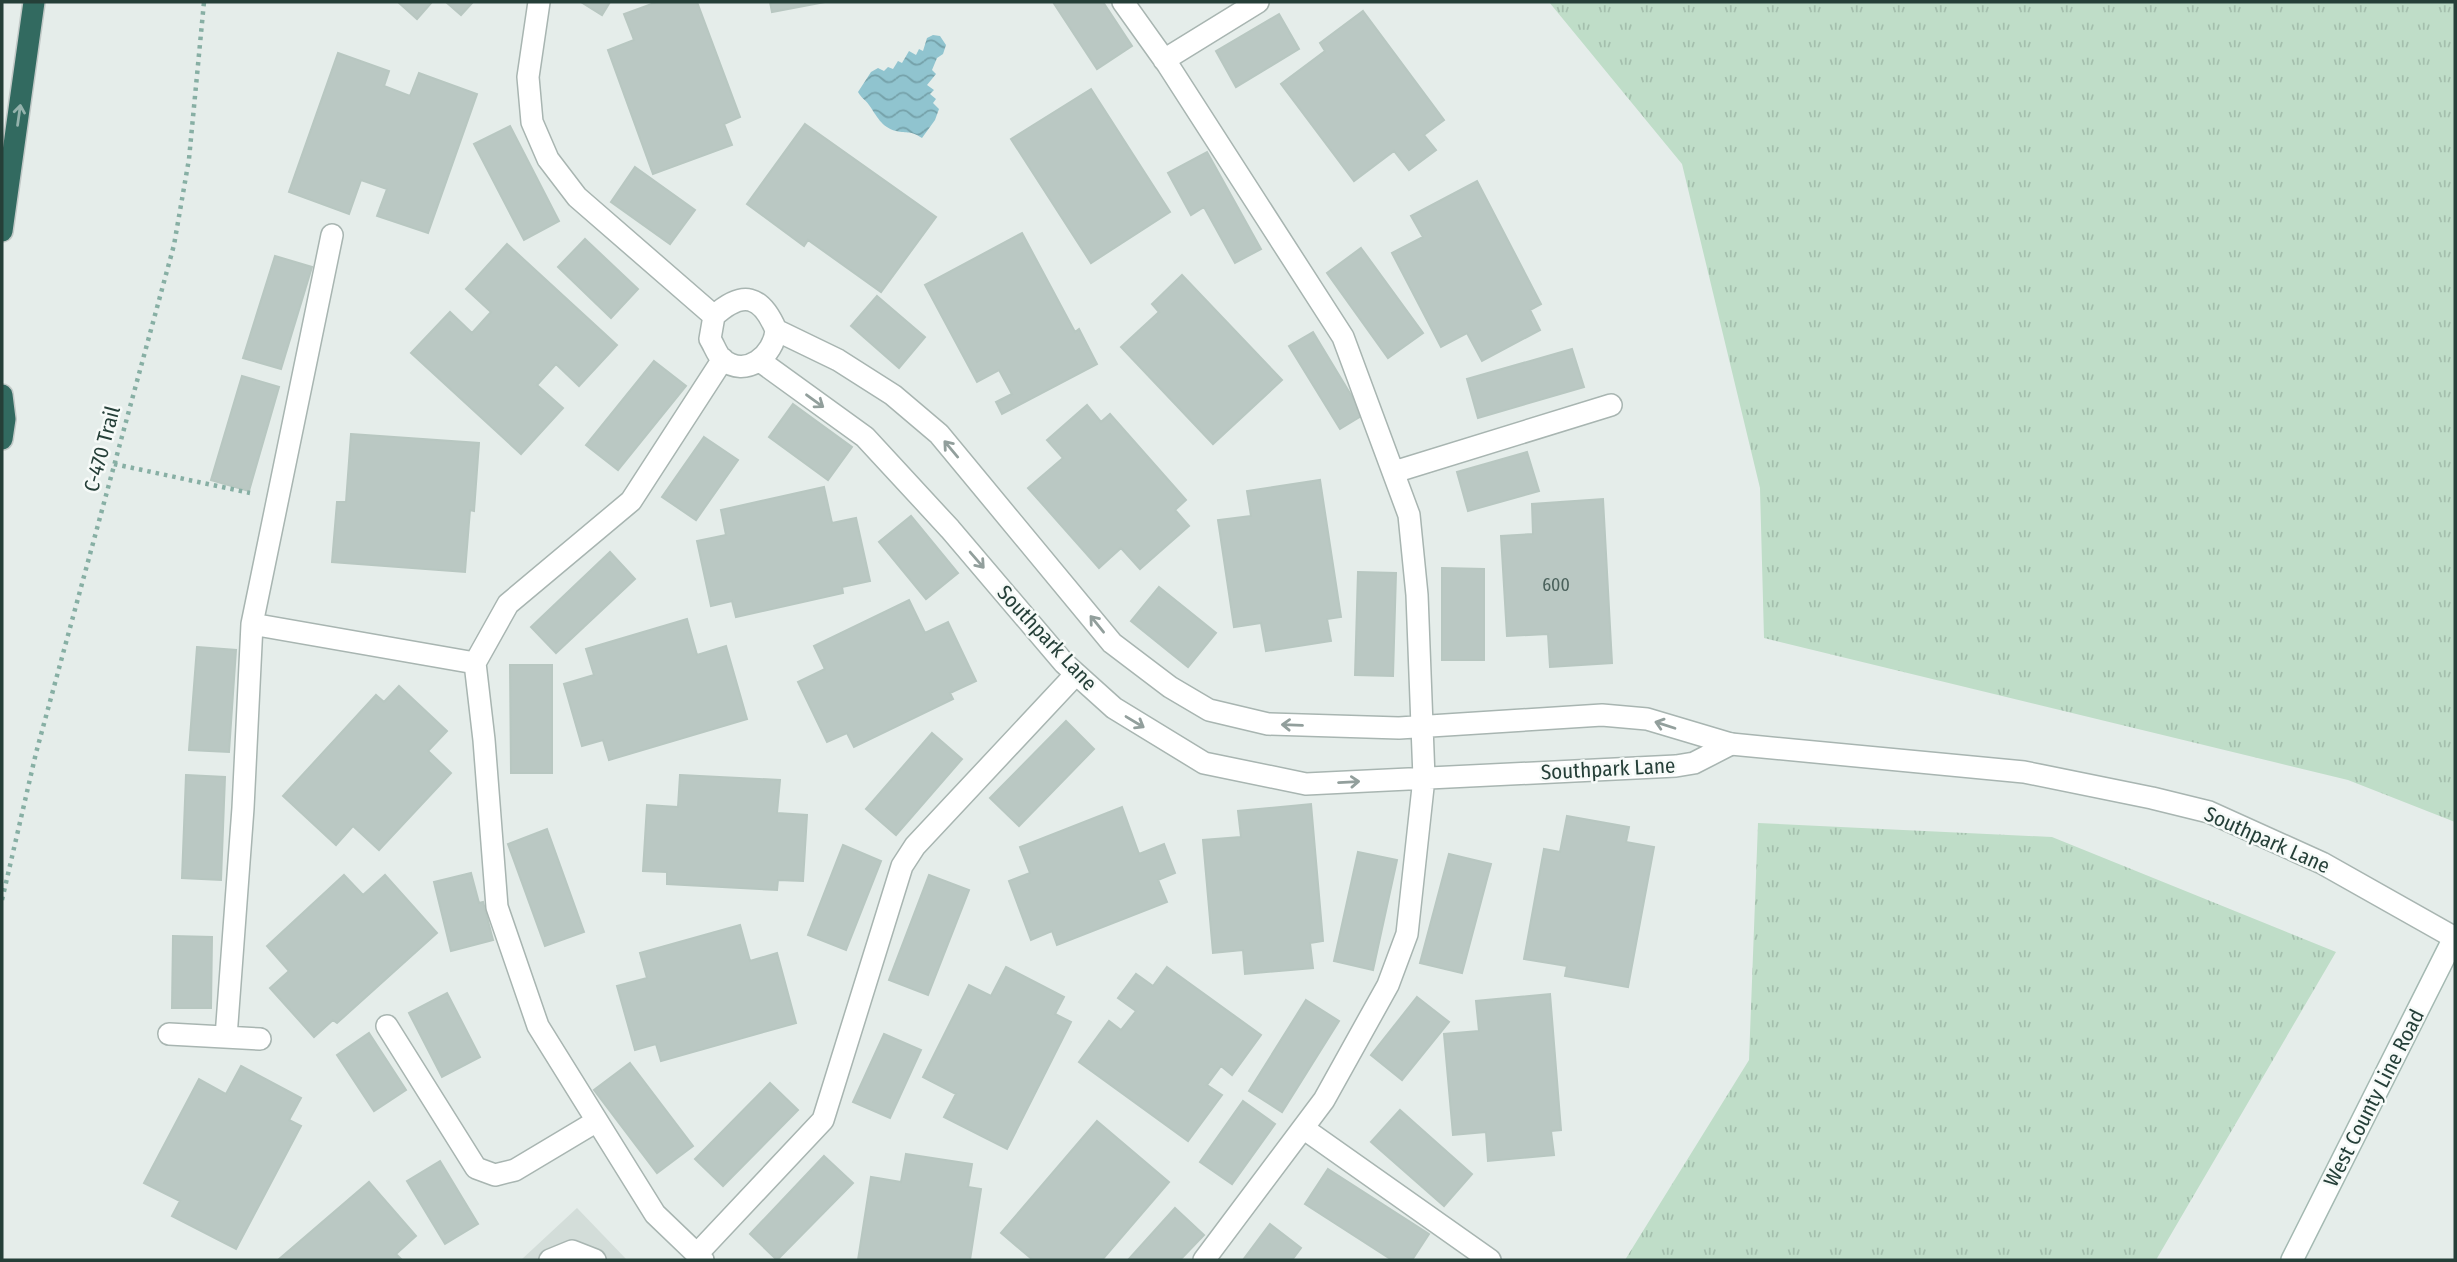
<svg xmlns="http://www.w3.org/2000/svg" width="2457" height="1262" font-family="'Fira Sans Condensed',sans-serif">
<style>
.built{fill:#d3ddd9}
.grass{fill:url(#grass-tufts)}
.water{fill:url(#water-waves)}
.building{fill:#bac8c3;stroke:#b8c7c1;stroke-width:2}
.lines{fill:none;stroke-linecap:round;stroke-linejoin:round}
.service-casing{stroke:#a8b5b1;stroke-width:24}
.minor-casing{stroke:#a8b5b1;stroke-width:24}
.secondary-casing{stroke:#a4b9b2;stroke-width:24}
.motorway-casing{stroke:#c2c9c7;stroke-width:24}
.path{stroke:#87afa4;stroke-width:4.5;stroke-dasharray:3.5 5;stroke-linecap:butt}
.service{stroke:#fff;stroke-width:21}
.minor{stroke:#fff;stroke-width:21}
.secondary{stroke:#fff;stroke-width:21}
.motorway{stroke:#326a60;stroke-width:21}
.oneway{stroke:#94b2ac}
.oneway2{stroke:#929f9c}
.labels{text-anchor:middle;stroke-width:5;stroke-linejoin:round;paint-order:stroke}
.number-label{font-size:18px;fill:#4a615b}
.street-label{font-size:21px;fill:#253f38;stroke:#f6faf8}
</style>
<defs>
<pattern id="grass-tufts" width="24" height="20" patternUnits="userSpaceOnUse" patternTransform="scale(1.75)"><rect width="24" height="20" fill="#bfddc8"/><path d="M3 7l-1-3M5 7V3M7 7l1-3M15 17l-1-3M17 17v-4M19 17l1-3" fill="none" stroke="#a4bfad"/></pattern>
<pattern id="water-waves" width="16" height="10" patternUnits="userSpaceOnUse" patternTransform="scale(1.75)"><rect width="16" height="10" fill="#90c4cf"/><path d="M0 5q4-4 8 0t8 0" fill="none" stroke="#75a1a9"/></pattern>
</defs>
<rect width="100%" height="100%" fill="#e5edea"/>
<path class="built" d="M577 1208 627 1260H521Z"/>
<path class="grass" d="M1549 2H2455V822L2348 780 1764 638 1760 488 1682 164Z
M1758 823 2052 837 2336 952 2156 1260H1625L1749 1060Z"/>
<path class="water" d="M933 35 940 36 946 45 943 54 937 58 932 70 936 74 927 85 934 90 930 94 936 99 933 103 939 109 935 120 922 138C910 130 908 134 896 131 881 127 877 116 869 105 866 100 861 98 858 92L871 72 878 68 884 71 888 67 893 69 898 61 902 63 909 51 916 55 919 49 923 51 927 38Z"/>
<path class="building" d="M398 2H432L417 19Z
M446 2H473L461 15Z
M581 2H610L602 15Z
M657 2H697L740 117 724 124 732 145 653 174 608 50 634 40 624 14Z
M770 2H825L772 12Z
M1053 2H1103L1132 46 1097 69Z
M1363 11 1444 120 1424 135 1436 150 1409 170 1394 151 1354 181 1281 84 1325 51 1320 43Z
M1279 14 1299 49 1236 87 1216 51Z
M338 53 389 71 384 86 410 96 419 73 477 94 428 233 377 216 387 189 361 180 349 214 289 192Z
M1091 89 1170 212 1091 263 1011 139Z
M805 124 936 217 881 292 808 240 804 246 747 204Z
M510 126 559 221 524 240 474 144Z
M1207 152 1261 249 1235 263 1204 207 1191 215 1168 173Z
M635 167 695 210 670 244 611 202Z
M1477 181 1541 304 1530 310 1540 330 1482 361 1467 333 1441 347 1392 253 1423 237 1411 216Z
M1022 233 1075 332 1079 329 1097 364 1002 414 996 402 1012 394 999 370 977 382 925 285Z
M585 239 638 289 611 318 558 267Z
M507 244 617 345 579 386 556 364 537 385 563 408 521 454 411 353 450 312 472 333 491 312 466 289Z
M1361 248 1423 333 1388 358 1327 273Z
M275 256 312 267 281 369 243 358Z
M1182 275 1282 380 1213 444 1121 347 1159 312 1152 304Z
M877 296 925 337 899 368 851 326Z
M1313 332 1363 415 1340 429 1289 346Z
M1572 349 1584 387 1478 418 1467 379Z
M654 361 686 386 618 470 586 445Z
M242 376 279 387 249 491 211 480Z
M793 404 852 447 828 480 769 437Z
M1087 405 1101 422 1110 414 1186 500 1175 510 1189 526 1140 569 1121 548 1099 568 1028 488 1063 458 1047 440Z
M351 434 479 443 474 511 470 510 465 572 332 562 337 502H346Z
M704 437 738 460 696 520 662 497Z
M1527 452 1539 491 1468 511 1457 472Z
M1320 480 1341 617 1327 619 1331 641 1266 651 1261 623 1234 627 1218 520 1251 516 1247 491Z
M824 487 832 523 856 518 870 581 842 587 843 593 736 617 732 601 711 606 697 541 726 535 721 510Z
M1603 499 1612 663 1550 667 1548 634 1507 636 1501 536 1533 534 1532 504Z
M911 516 958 573 926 599 879 542Z
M610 552 635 579 556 653 531 627Z
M1442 568 1484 569V660H1442Z
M1358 572 1396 573 1393 676 1355 675Z
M1159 587 1216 633 1188 667 1131 621Z
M909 600 925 633 948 622 976 681 950 693 953 699 854 747 847 733 827 742 798 682 825 669 814 646Z
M687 619 697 655 726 646 747 719 609 760 603 740 582 746 564 684 594 675 586 649Z
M197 647 236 650 229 752 189 750Z
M510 665H552V773H511Z
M399 686 447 731 428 751 451 773 379 850 353 826 336 845 283 796 376 695 384 702Z
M1066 721 1094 749 1019 826 990 798Z
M932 733 962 759 896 835 866 809Z
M186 775 225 777 221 880 182 878Z
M680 775 780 780 777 813 807 815 803 881 778 880 777 890 667 884V872L643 871 647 805 678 807Z
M1311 804 1323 941 1310 943 1313 968 1245 974 1243 950 1213 953 1203 840 1241 837 1238 811Z
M1122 807 1139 854 1164 844 1175 873 1158 880 1167 902 1057 945 1052 931 1031 940 1009 881 1030 873 1020 847Z
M1567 816 1629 827 1626 842 1654 847 1628 987 1565 976 1567 966 1524 959 1544 849 1560 852Z
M547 829 584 932 545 946 508 844Z
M843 845 881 861 846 950 808 935Z
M1358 852 1397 860 1373 970 1334 961Z
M1449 854 1491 864 1462 973 1420 963Z
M471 873 479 903 483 902 493 940 451 951 434 882Z
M344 875 363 895 385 875 437 933 337 1023 333 1020 314 1037 270 988 289 971 267 946Z
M929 875 969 890 928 995 889 980Z
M740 925 750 961 777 953 796 1023 661 1061 656 1044 635 1050 617 986 647 978 640 953Z
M173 936 212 937 211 1008H172Z
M1006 967 1064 997 1055 1014 1071 1022 1007 1149 944 1117 956 1094 923 1077 969 985 991 996Z
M1167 967 1261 1035 1232 1075 1221 1066 1207 1085 1222 1095 1188 1141 1079 1062 1109 1021 1121 1030 1136 1011 1118 998 1136 974 1153 986Z
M447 993 480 1057 442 1077 409 1013Z
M1550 994 1561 1130 1551 1131 1554 1155 1488 1161 1486 1132 1453 1135 1444 1034 1479 1031 1476 1001Z
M1417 997 1449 1022 1402 1080 1371 1055Z
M1306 1000 1339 1021 1282 1112 1249 1091Z
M369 1033 406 1090 374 1111 337 1055Z
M884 1034 921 1050 890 1118 853 1102Z
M630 1063 693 1146 657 1173 594 1090Z
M241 1066 301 1098 289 1120 301 1126 236 1249 172 1216 180 1201 144 1183 199 1079 226 1094Z
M770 1083 798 1110 723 1186 695 1159Z
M1243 1101 1275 1124 1232 1184 1200 1162Z
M1400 1110 1472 1174 1444 1206 1371 1142Z
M1097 1121 1169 1182 1102 1260H1033L1001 1233Z
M906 1154 972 1164 968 1187 981 1189 970 1260H858L871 1177 901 1182Z
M824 1156 853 1183 777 1260 750 1234Z
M440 1161 478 1224 445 1244 407 1181Z
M1328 1169 1429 1234 1412 1260H1392L1305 1204Z
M369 1182 416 1236 396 1254 402 1260H278Z
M1175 1208 1204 1235 1180 1260H1128Z
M1270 1224 1301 1248 1292 1260H1243Z"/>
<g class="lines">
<g class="service-casing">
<path id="service" d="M539 2 528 77 532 122 548 159 577 197 714 316
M1123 2 1168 65 1343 337 1409 515 1417 595 1424 778 1407 934 1388 985 1324 1100 1204 1260
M1164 60 1258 2
M776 330C774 355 746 379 722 359 717 355 714 345 710 339L714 316C743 290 761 295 776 330L838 360 893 395 939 434 1112 643 1170 687 1209 710 1268 724 1399 728 1602 715 1647 719 1731 744
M760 361 865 437 950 529 1064 663 1114 708 1204 763 1306 784 1676 766 1694 763 1731 744
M1394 472 1611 405
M252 624 475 663
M387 1026 476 1168 495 1175 515 1170 597 1121
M169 1034 260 1039
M226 1037 243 808 252 624 332 235
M1303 1128 1490 1260
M697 1254 823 1120 902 866 915 846 1076 674
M550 1260 572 1251 595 1260
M703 1260 655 1214 538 1026 497 907 484 740 475 663 508 604 631 501 723 359"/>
</g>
<g class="minor-casing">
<path id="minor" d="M1731 744 2024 772 2152 798 2209 812 2322 863 2455 938"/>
</g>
<g class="secondary-casing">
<path id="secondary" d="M2292 1260 2455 936"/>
</g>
<g class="motorway-casing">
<path id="motorway" d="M2 231 34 2
M2 395 5 419 2 439"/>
</g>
<path class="path" d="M114 464 250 493
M2 900 36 753 174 245 189 159 204 2"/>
<use href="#service" class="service"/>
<use href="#minor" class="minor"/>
<use href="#secondary" class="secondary"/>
<use href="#motorway" class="motorway"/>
</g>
<defs><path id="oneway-shaft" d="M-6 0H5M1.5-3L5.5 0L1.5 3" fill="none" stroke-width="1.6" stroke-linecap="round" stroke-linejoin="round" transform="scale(1.75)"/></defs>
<use class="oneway" href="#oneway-shaft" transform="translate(19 115) rotate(-82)"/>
<g class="oneway2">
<use href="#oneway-shaft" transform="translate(815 401) rotate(36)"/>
<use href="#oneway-shaft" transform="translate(951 449) rotate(-130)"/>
<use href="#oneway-shaft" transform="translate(977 560) rotate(49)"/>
<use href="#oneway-shaft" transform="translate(1097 624) rotate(-129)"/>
<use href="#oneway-shaft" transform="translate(1135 722) rotate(31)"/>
<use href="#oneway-shaft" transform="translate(1292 725) rotate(-178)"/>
<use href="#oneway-shaft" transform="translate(1665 725) rotate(-162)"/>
<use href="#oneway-shaft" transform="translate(1349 782) rotate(-3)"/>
</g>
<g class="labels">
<g class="number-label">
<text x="1556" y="591">600</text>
</g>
<g class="street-label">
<text transform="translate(102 449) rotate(-75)" y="7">C-470 Trail</text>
<text transform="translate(1047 638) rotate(47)" y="7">Southpark Lane</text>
<text transform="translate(1608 769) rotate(-3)" y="7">Southpark Lane</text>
<text transform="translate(2267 840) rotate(24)" y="7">Southpark Lane</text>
<text transform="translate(2374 1098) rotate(-63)" y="7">West County Line Road</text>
</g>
</g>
<rect width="2457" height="1262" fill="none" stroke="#253f38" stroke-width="7"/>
</svg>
